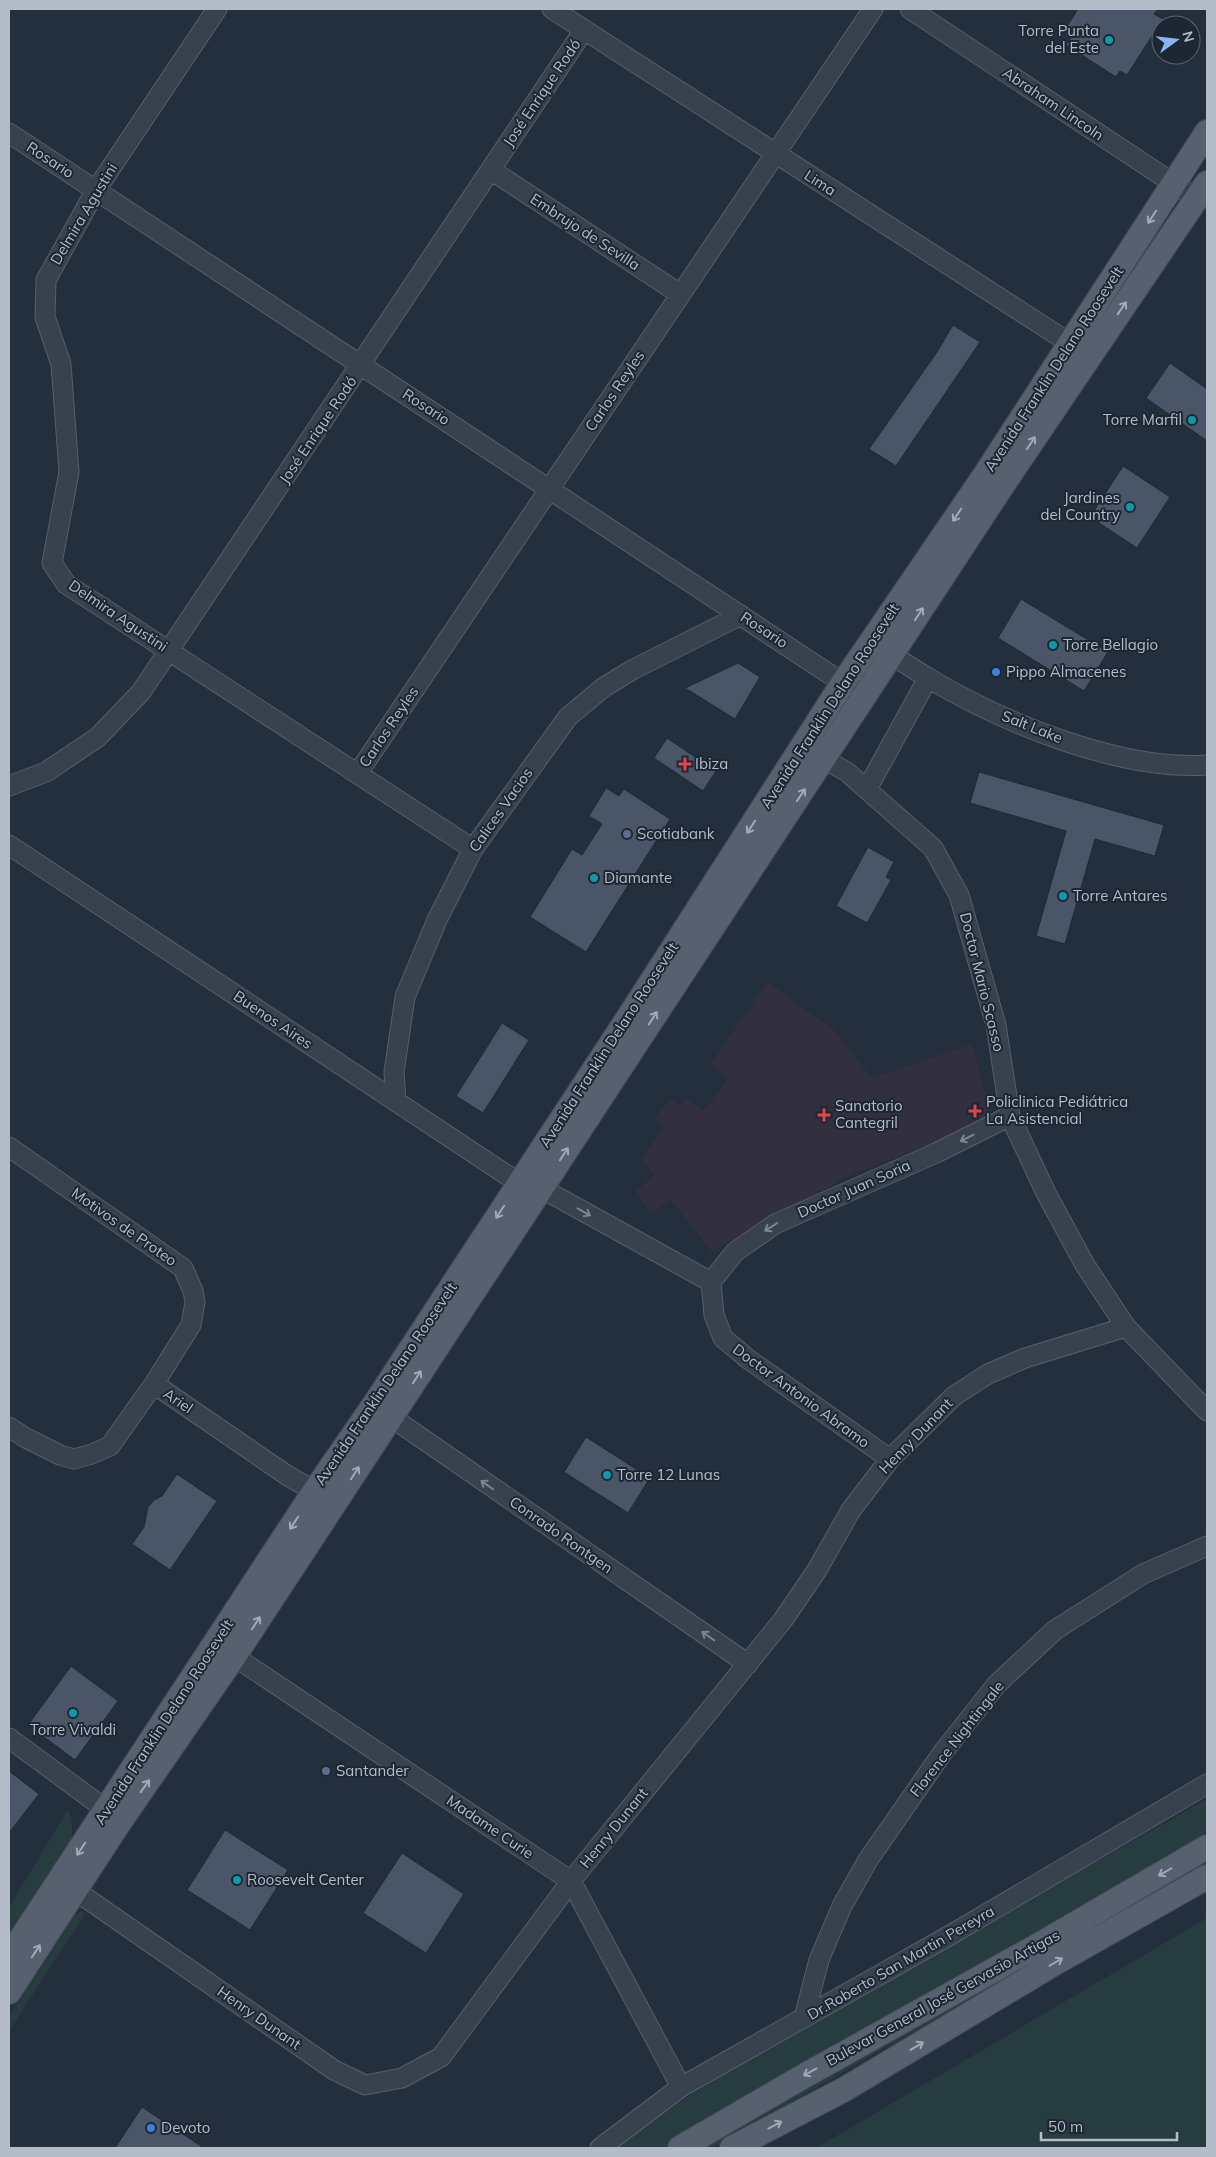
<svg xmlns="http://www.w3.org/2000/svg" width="1216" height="2157" font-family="Mulish,sans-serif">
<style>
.medical{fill:#32303f}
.green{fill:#263c3f}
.building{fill:#4a5667;stroke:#1f2835}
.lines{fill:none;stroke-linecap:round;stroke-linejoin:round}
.minor-casing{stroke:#565f6c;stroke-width:21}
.major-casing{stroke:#414a57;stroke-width:26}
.minor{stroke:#38414e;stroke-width:19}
.major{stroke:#56606e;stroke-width:24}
.oneway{stroke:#a1aab7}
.oneway2{stroke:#7c8592}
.culture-dot{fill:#0f9aa8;stroke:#1d2633;stroke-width:2}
.shop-dot{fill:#3f7fe0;stroke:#1d2633;stroke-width:2}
.health-dot{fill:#e0444e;stroke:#1d2633;stroke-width:2}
.service-dot{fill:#5c6f8a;stroke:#1d2633;stroke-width:2}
.labels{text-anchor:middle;stroke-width:4;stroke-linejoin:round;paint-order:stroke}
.poi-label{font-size:15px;fill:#b4bcc9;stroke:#1d2633;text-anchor:start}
.street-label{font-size:15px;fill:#b4bcc9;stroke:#1d2633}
</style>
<rect width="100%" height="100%" fill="#242f3e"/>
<path class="medical" d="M767 982 833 1029 872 1078 972 1044 993 1120 852 1174 712 1252 671 1200 650 1213 636 1191 654 1175 641 1158 665 1127 654 1119 670 1099 680 1105 686 1099 704 1111 728 1079 711 1064Z"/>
<path class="green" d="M1207 1799V1833L1200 1837 1027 1938 901 2008 664 2148H614L687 2097 804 2027Z
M68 1809 72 1820V1839L9 1937V1907Z
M1207 1858V1864L928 2025 883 2049 716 2146 700 2148Z
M81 1911 85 1914 11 2028 9 2026V2016L75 1915Z
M1207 1918V2148H816Z"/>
<path class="building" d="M1078 9H1158L1154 14 1163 19 1127 75 1120 71 1116 77 1066 45 1072 36 1064 31Z
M953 325 980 342 896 466 869 449 937 352Z
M1170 363 1207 389V441L1146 398Z
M1123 466 1170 497 1137 548 1090 517Z
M1021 599 1108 652 1084 691 998 638Z
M738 663 760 677 735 719 685 688Z
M667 738 716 771 703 791 654 758Z
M979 772 1164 825 1155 856 1095 839 1065 944 1036 936 1066 831 970 803Z
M606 788 619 796 624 789 670 819 586 952 530 917 572 849 582 855 602 824 589 816Z
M868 847 894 862 886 877 891 880 867 923 836 906Z
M502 1023 529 1040 483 1113 456 1096Z
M586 1437 650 1478 628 1513 564 1472Z
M177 1474 217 1501 170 1570 132 1544 144 1527 148 1507 154 1500 162 1496Z
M71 1666 118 1701 75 1760 28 1725Z
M9 1771 39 1794 9 1833Z
M225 1830 288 1870 250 1930 187 1890Z
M402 1853 464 1894 426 1953 363 1913Z
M142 2107 204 2148H115Z"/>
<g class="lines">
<g class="minor-casing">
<path id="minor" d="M217 9 96 190 46 280 45 317 61 364 69 472 52 563 66 584 473 849
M552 9 1082 351
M910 9 1197 199
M9 133 843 683
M491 170 680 294
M881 648C897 658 913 669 930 679 1004 723 1120 771 1207 765
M812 752 847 772 933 848 959 895 996 1025 1010 1116 1046 1193 1085 1265 1126 1327 1207 1411
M358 773 873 9
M9 786 46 772 98 737 141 692 584 30
M867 789 928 678
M9 845 519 1183 541 1188 711 1282
M396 1101 394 1072 405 997 437 920 473 849 568 717 604 687 632 670 741 615
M9 1147 183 1268 193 1291 195 1302 191 1325 154 1384 110 1446 92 1454 74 1459 60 1455 26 1438 9 1427
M711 1282 735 1252 775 1224 936 1153 1010 1116
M711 1282 714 1315 723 1338 748 1359 890 1459
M154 1384 288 1476 325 1497
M381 1410 748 1664
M223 1649 571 1881 681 2087
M9 1738 116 1817
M63 1882 334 2070 365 2085 402 2078 441 2057 571 1881 783 1620 817 1570 851 1510 890 1459 954 1396 988 1374 1025 1358 1126 1327
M804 2018 819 1960 842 1906 868 1860 943 1752 997 1684 1055 1630 1143 1574 1207 1546
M600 2148 681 2087 952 1934 1207 1784"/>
</g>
<g class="major-casing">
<path id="major" d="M9 1957 314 1492 374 1405 634 1009 843 683 985 475 1207 132
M9 1992 121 1820 235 1655 1004 483 1207 183
M680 2148 804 2076 1044 1942 1207 1847
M732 2148 845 2089 1055 1963 1207 1877"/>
</g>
<use href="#minor" class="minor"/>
<use href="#major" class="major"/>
</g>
<defs><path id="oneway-shaft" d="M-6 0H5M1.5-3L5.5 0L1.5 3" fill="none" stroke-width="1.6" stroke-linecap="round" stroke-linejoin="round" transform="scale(1.25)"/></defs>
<g class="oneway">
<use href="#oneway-shaft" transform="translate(1152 217) rotate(123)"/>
<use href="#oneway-shaft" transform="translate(1122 308) rotate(-55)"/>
<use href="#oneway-shaft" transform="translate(1031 443) rotate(-56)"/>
<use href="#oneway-shaft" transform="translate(957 515) rotate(124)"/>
<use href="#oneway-shaft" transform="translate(919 614) rotate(-57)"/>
<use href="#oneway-shaft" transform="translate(801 795) rotate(-56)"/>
<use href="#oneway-shaft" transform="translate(751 827) rotate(123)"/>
<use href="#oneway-shaft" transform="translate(653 1018) rotate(-57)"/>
<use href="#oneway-shaft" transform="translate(564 1154) rotate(-57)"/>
<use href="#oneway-shaft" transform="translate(500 1212) rotate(123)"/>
<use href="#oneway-shaft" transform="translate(417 1377) rotate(-57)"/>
<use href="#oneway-shaft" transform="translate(355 1473) rotate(-57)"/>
<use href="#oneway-shaft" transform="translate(294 1523) rotate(123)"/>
<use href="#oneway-shaft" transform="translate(256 1623) rotate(-57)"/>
<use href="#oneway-shaft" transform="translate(145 1786) rotate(-55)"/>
<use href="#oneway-shaft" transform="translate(81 1849) rotate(123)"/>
<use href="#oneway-shaft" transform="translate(1165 1872) rotate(150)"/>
<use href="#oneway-shaft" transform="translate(36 1951) rotate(-56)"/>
<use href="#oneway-shaft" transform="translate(1056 1962) rotate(-30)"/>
<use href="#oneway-shaft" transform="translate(917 2046) rotate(-31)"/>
<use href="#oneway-shaft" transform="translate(810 2072) rotate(151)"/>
<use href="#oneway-shaft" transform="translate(775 2125) rotate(-28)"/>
</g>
<g class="oneway2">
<use href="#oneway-shaft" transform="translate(967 1138) rotate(154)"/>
<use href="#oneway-shaft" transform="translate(584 1212) rotate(29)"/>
<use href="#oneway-shaft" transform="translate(771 1227) rotate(148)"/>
<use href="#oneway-shaft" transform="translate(487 1485) rotate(-145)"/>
<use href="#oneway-shaft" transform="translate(708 1636) rotate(-145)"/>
</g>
<g class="culture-dot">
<circle cx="1109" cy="40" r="5"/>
<circle cx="1192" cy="420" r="5"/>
<circle cx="1130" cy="507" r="5"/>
<circle cx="1053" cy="645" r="5"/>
<circle cx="594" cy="878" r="5"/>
<circle cx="1063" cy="896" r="5"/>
<circle cx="607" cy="1475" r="5"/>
<circle cx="73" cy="1713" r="5"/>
<circle cx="237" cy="1880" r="5"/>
</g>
<g class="shop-dot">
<circle cx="996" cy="672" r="5"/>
<circle cx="151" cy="2128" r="5"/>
</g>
<g class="health-dot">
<path d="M682.5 756.5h5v5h5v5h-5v5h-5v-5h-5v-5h5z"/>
<path d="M972.5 1103.5h5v5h5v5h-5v5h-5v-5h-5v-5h5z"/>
<path d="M821.5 1107.5h5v5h5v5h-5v5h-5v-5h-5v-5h5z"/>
</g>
<g class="service-dot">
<circle cx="627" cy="834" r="5"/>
<circle cx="326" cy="1771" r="5"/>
</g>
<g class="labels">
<g class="poi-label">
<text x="1099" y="36" text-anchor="end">Torre Punta<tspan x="1099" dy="17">del Este</tspan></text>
<text x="1182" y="425" text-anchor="end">Torre Marfil</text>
<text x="1120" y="503" text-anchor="end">Jardines<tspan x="1120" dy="17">del Country</tspan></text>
<text x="1063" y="650">Torre Bellagio</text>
<text x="1006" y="677">Pippo Almacenes</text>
<text x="695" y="769">Ibiza</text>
<text x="637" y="839">Scotiabank</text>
<text x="604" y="883">Diamante</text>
<text x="1073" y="901">Torre Antares</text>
<text x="986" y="1107">Policlinica Pediátrica<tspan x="986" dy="17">La Asistencial</tspan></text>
<text x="835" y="1111">Sanatorio<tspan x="835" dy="17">Cantegril</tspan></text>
<text x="617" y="1480">Torre 12 Lunas</text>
<text x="73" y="1735" text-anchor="middle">Torre Vivaldi</text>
<text x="336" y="1776">Santander</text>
<text x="247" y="1885">Roosevelt Center</text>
<text x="161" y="2133">Devoto</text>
</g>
<g class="street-label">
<text transform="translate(542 93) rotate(-56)" y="5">José Enrique Rodó</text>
<text transform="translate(1053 104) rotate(34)" y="5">Abraham Lincoln</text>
<text transform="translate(50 160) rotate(33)" y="5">Rosario</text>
<text transform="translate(820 183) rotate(33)" y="5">Lima</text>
<text transform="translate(84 214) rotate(-59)" y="5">Delmira Agustini</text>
<text transform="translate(585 232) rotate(33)" y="5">Embrujo de Sevilla</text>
<text transform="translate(1054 369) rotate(-57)" y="5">Avenida Franklin Delano Roosevelt</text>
<text transform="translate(615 391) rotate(-56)" y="5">Carlos Reyles</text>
<text transform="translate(426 407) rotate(33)" y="5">Rosario</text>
<text transform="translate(318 430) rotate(-56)" y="5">José Enrique Rodó</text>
<text transform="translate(118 616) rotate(34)" y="5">Delmira Agustini</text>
<text transform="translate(764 630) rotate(33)" y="5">Rosario</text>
<text transform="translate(830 706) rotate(-57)" y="5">Avenida Franklin Delano Roosevelt</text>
<text transform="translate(389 727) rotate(-56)" y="5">Carlos Reyles</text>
<text transform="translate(1032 727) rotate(22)" y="5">Salt Lake</text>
<text transform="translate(501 810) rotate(-55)" y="5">Calices Vacios</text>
<text transform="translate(982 982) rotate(76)" y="5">Doctor Mario Scasso</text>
<text transform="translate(273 1020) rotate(34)" y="5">Buenos Aires</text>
<text transform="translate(609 1045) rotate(-57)" y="5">Avenida Franklin Delano Roosevelt</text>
<text transform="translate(854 1189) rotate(-24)" y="5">Doctor Juan Soria</text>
<text transform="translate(124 1227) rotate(35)" y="5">Motivos de Proteo</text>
<text transform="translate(386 1384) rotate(-56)" y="5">Avenida Franklin Delano Roosevelt</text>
<text transform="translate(801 1396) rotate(36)" y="5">Doctor Antonio Abramo</text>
<text transform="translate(178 1401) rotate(34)" y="5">Ariel</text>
<text transform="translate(916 1436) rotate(-46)" y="5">Henry Dunant</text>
<text transform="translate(561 1535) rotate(35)" y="5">Conrado Rontgen</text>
<text transform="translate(164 1722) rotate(-57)" y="5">Avenida Franklin Delano Roosevelt</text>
<text transform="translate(957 1739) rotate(-52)" y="5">Florence Nightingale</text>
<text transform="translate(490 1827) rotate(34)" y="5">Madame Curie</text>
<text transform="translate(614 1828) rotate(-51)" y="5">Henry Dunant</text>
<text transform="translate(901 1963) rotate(-30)" y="5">Dr.Roberto San Martin Pereyra</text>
<text transform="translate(943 1998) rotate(-29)" y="5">Bulevar General José Gervasio Artigas</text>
<text transform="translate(259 2018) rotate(35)" y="5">Henry Dunant</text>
</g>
</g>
<rect width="1216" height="2157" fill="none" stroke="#b4bcc9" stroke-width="20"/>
<g transform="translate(1176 40) rotate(75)"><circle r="24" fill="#1d2633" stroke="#59626f"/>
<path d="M0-4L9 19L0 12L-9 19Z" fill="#8bb4f7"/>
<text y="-8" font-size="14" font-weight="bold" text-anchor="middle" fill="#b4bcc9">N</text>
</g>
<path d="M1041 2132v8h136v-8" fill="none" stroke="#b4bcc9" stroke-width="2.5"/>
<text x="1048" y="2132" font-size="15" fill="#b4bcc9" stroke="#1d2633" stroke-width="4" paint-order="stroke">50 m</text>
</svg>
